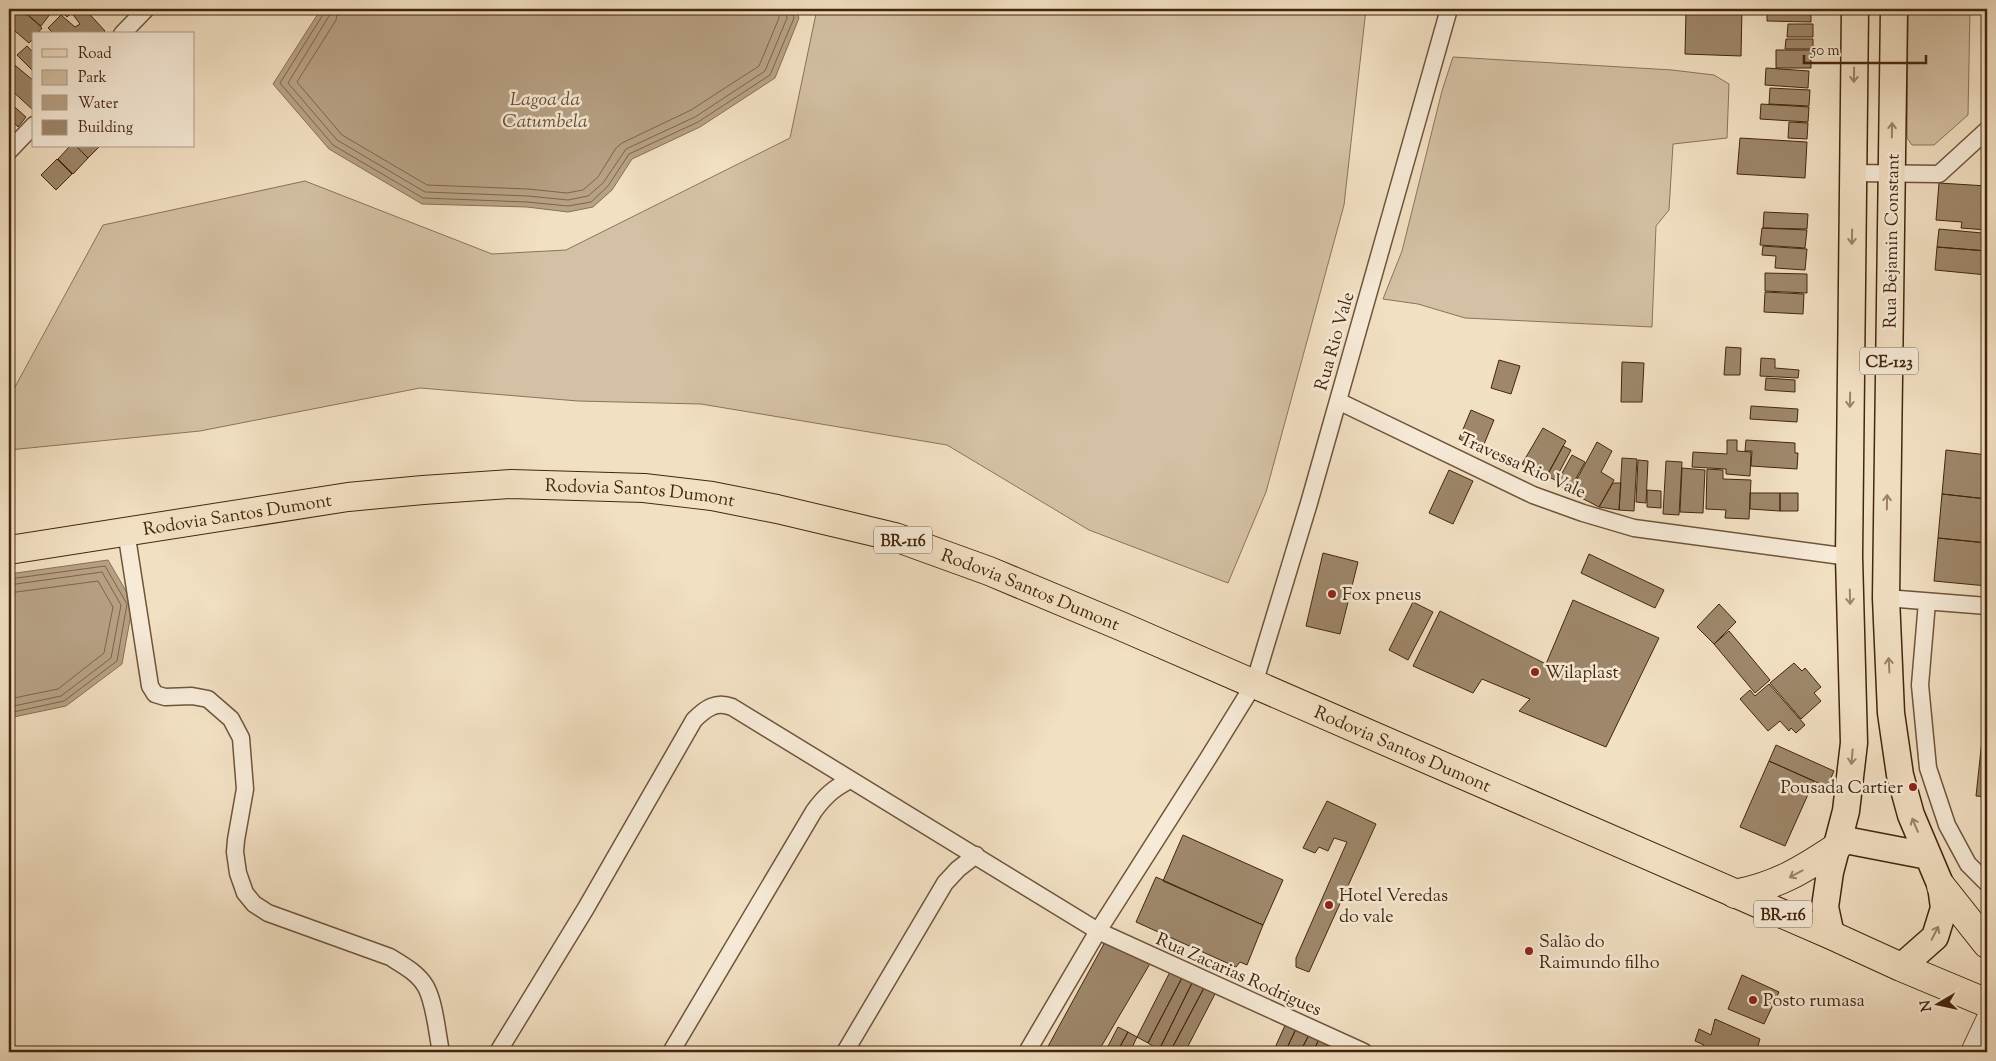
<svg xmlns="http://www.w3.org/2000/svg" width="1996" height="1061" font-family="'Sorts Mill Goudy',serif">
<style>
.green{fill:#d4c0a4;stroke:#8c7358}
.water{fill:#b7a185;stroke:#897055}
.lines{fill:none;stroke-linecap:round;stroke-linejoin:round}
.shore{stroke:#7e6448;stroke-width:1}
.building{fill:#9e876b;stroke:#44260c}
.minor-casing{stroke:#70543a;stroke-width:19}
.tertiary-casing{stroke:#70543a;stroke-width:22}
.primary-casing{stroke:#44260c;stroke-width:29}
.trunk-casing{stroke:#44260c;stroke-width:30}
.minor{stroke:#f7ebd8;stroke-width:16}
.tertiary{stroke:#f7ebd8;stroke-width:20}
.primary{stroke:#f2e0c3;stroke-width:26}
.trunk{stroke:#f2e0c3;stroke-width:28}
.oneway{stroke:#9b8368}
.poi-dot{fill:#8f2418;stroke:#f7ebd8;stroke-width:2}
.labels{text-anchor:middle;stroke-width:5;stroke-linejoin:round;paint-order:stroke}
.shield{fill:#f7ebd8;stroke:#7a6149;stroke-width:1}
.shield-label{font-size:16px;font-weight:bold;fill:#44260c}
.street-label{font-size:18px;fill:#44260c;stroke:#f7ebd8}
.poi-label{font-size:18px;fill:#44260c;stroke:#f7ebd8;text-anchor:start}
.water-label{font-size:19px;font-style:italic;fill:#664b30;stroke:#f7ebd8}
</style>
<rect width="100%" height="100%" fill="#f2e0c3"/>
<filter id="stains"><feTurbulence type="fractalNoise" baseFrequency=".004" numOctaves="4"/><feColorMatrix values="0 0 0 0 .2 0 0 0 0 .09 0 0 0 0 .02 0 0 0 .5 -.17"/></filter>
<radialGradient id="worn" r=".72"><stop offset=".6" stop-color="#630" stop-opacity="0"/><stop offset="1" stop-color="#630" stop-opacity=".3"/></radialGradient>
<path class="green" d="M817 9H1366L1344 205 1266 492 1228 583 1089 530 947 445 701 404 578 401 420 388 200 431 9 450V398L103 225 305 181 492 254 566 250 790 138Z
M1908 9H1970L1968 115 1934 145H1912L1907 138Z
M1453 57 1672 70 1714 75 1729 84 1727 138 1673 144 1669 210 1656 226 1652 327 1465 318 1418 304 1383 299 1402 251 1442 91Z"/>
<path class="water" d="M321 9H796L799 18 775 78 700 127 632 159 612 190 593 207 568 212 527 207 422 204 329 149 273 84Z
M108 560 133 603 122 664 66 706 9 718V574Z"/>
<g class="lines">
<path class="shore" d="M325 9 324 13 280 83 333 145 423 198 527 202 568 206 591 202 608 186 629 154 698 122 770 75 794 18 792 9
M331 9 329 16 288 83 337 140 425 192 528 196 568 200 588 196 603 183 626 149 695 117 765 71 787 18 786 9
M338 9 336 20 297 82 342 135 427 185 528 189 567 193 583 190 598 177 616 148 622 143 691 110 759 66 779 18 778 9
M9 579 105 566 127 604 117 661 64 701 9 713
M9 585 102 572 121 605 111 658 61 696 9 707
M9 593 98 581 113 607 104 653 58 689 9 699"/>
</g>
<path class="building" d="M9 9H21L42 28 37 34H34V38L29 43 9 26Z
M21 9H54L41 26Z
M59 9H75L67 17Z
M75 9H85L105 31 103 34H54L48 28 61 15 75 27 80 24 71 12Z
M1686 9H1742L1741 56 1685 54Z
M1767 9H1811V22L1767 21Z
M1788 24H1813V37H1787Z
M1786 39H1813V49H1785Z
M27 46 34 53V72L17 55Z
M1776 50H1811V68H1776Z
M11 62 34 81 33 110 9 88V65Z
M1766 68 1809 71 1808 88 1765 85Z
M1770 88 1810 90 1809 106 1769 104Z
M9 102 26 117 18 127 11 119 9 121Z
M1761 104 1809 107 1808 122 1760 119Z
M1789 122 1808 123 1807 139 1788 138Z
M1740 138 1807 142 1805 178 1737 174Z
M70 146H76L88 158 73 174 58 159Z
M76 146H100L88 158Z
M57 159 72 174 56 190 41 175Z
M1939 183 1987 186V230L1961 228 1962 222 1936 220Z
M1764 212 1808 214 1807 229 1763 228Z
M1762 228 1807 230 1805 248 1760 245Z
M1939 229 1982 233 1981 241 1987 242V251L1937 247Z
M1763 246 1807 249 1805 270 1775 268 1776 256 1762 255Z
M1937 247 1987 251V275L1935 270Z
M1765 273 1807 274V293L1765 291Z
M1765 292 1804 294 1803 314 1764 312Z
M1726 347 1741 348 1740 375H1724Z
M1761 358 1775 359V368L1799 370 1798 378 1760 376Z
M1499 360 1520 366 1511 394 1491 388Z
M1622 362 1644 363 1642 402H1621Z
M1766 378 1795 380V392L1765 390Z
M1751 406 1798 409 1797 422 1750 419Z
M1471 410 1494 420 1482 449 1459 439Z
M1543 428 1566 441 1546 477 1522 464Z
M1727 440H1737V451L1751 452 1750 476 1726 474V469L1692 467 1693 452 1727 454Z
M1746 440 1795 443V453H1798L1797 469 1751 466 1752 451H1745Z
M1597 442 1612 451 1601 472 1614 480 1599 507 1570 492Z
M1563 446 1571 450 1555 480 1547 476Z
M1946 450 1987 455V499L1942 494Z
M1572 455 1585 462 1569 491 1556 484Z
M1622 458 1637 459 1634 511 1619 510Z
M1638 460 1648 461 1646 503 1636 502Z
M1666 461 1682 462 1679 515 1663 514Z
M1682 468 1705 470 1703 513 1680 512Z
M1707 469 1723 470V479L1751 480 1749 519 1725 518 1726 510 1706 509Z
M1449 470 1473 481 1453 524 1429 513Z
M1613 483H1621L1619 510 1599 507Z
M1647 490 1661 491V508L1647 507Z
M1750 493H1780V511L1750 509Z
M1780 493H1798V511H1780Z
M1942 494 1987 499V543L1938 538Z
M1938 538 1987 543V586L1934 581Z
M1323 553 1358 562 1340 634 1306 626Z
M1589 554 1664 590 1655 608 1581 573Z
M1573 600 1659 638 1606 747 1519 711 1530 699 1482 679 1473 693 1413 666 1440 611 1546 664Z
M1413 602 1433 612 1408 660 1389 650Z
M1719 604 1736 622 1714 644 1697 627Z
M1729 631 1770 680 1755 693 1714 644Z
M1794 663 1802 671 1805 668 1821 687 1814 693 1821 701 1801 719 1770 683Z
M1769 684 1805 725 1796 733 1791 728 1789 731 1780 721 1768 731 1740 699 1750 690 1755 696Z
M1982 740 1987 741V797L1976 796Z
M1776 745 1834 771 1827 787 1769 761Z
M1769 761 1814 781 1785 846 1740 827Z
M1327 801 1376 824 1309 972 1296 967V958L1347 842 1334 838 1328 851 1319 847 1315 853 1303 848Z
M1183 835 1283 880 1263 925 1163 881Z
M1156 877 1263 925 1247 965 1240 962 1236 967 1136 922Z
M1105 942 1151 962 1098 1052H1045Z
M1172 968 1184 974 1148 1043 1137 1037Z
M1184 974 1194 979 1159 1050 1148 1043Z
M1742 975 1779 992 1764 1024 1728 1009Z
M1194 979 1205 986 1170 1052H1164L1159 1050Z
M1205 986 1216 992 1185 1052H1170Z
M1715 1019 1760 1039 1756 1052H1701L1704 1045 1695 1041 1699 1029 1711 1035Z
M1287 1021 1297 1027 1285 1052H1273Z
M1118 1027 1128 1032 1117 1052H1105Z
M1297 1027 1310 1033 1300 1052H1285Z
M1128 1032 1137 1037 1130 1052H1117Z
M1310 1033 1320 1037 1313 1052H1300Z
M1320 1037 1331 1042 1327 1052H1313Z"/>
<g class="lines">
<g class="minor-casing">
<path id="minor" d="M122 34 146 9
M9 151 34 125
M1852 173 1939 174 1987 130
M1338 401 1533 495 1583 513 1634 528 1849 557
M126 531 150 686 155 694 165 697 192 696 208 699 231 719 241 738 245 789 236 840 235 852 238 873 245 893 254 904 268 913 390 957C403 965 418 973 426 987 435 1004 437 1033 441 1052
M1886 598 1987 606
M1927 602 1920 685 1928 768 1947 825 1968 864 1987 883
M498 1052 586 908 694 720C706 708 716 701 732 707L1098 931 1364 1052
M671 1052 814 811C825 796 834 788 850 780
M845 1052 945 883 958 869 976 855
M1027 1052 1098 931 1207 760 1254 684 1309 503 1449 9"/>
</g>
<g class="tertiary-casing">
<path id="tertiary" d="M1971 1052 1987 1018"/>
</g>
<g class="primary-casing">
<path id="primary" d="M1894 9 1886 598 1891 713 1900 775 1911 815 1941 886 1944 908 1935 937 1901 967
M1840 839 1928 856
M1831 935 1825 907 1830 872 1846 811 1854 743 1849 557 1855 9"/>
</g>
<g class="trunk-casing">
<g id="trunk">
<path id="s1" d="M9 550 348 497 423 490 511 484 644 488 712 496 777 509 895 537 989 571 1123 627 1831 935 1901 967 1987 1003"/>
<path d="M1941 886 1987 944"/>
<path d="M1735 894C1778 885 1801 871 1837 847"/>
</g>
</g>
<use href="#minor" class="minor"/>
<use href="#tertiary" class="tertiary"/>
<use href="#primary" class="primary"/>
<use href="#trunk" class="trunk"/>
</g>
<defs><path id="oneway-shaft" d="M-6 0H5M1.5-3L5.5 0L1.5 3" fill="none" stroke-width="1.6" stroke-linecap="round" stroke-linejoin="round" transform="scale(1.25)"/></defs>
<g class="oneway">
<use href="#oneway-shaft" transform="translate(1854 75) rotate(91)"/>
<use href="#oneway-shaft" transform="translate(1892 130) rotate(-89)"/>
<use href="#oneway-shaft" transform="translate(1852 237) rotate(91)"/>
<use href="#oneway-shaft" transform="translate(1850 400) rotate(91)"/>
<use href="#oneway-shaft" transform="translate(1887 502) rotate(-89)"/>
<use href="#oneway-shaft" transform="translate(1850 597) rotate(88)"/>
<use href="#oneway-shaft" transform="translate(1889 665) rotate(-93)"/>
<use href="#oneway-shaft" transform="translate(1852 757) rotate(95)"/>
<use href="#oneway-shaft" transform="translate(1915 825) rotate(-113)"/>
<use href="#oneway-shaft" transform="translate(1796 874) rotate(152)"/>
<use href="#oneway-shaft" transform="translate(1935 933) rotate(-63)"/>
</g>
<g class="poi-dot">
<circle cx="1332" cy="594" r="5"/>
<circle cx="1535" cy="672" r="5"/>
<circle cx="1913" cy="787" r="5"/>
<circle cx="1329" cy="905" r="5"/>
<circle cx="1529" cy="951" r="5"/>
<circle cx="1753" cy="1000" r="5"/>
</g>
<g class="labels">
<g class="shield">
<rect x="1860" y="347.5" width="58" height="27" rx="4"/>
<rect x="874" y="526.5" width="58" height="27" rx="4"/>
<rect x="1754" y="900.5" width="58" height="27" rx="4"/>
</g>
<g class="shield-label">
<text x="1889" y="367">CE-123</text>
<text x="903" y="546">BR-116</text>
<text x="1783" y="920">BR-116</text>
</g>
<g class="street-label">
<text transform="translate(1891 241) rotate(-89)" y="6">Rua Bejamin Constant</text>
<text transform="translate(1334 341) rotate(-74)" y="6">Rua Rio Vale</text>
<text transform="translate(1523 465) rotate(24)" y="6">Travessa Rio Vale</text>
<text dy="6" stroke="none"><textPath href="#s1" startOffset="636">Rodovia Santos Dumont</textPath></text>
<text dy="6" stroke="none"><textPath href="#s1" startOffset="231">Rodovia Santos Dumont</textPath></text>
<text dy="6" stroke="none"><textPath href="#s1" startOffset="1041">Rodovia Santos Dumont</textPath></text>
<text dy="6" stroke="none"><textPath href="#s1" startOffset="1446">Rodovia Santos Dumont</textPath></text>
<text transform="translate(1239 974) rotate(24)" y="6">Rua Zacarias Rodrigues</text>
</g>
<g class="poi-label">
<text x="1342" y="600">Fox pneus</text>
<text x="1545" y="678">Wilaplast</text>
<text x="1903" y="793" text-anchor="end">Pousada Cartier</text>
<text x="1339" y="901">Hotel Veredas<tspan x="1339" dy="21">do vale</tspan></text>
<text x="1539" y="947">Salão do<tspan x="1539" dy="21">Raimundo filho</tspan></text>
<text x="1763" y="1006">Posto rumasa</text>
</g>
<g class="water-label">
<text x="545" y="105">Lagoa da<tspan x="545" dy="22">Catumbela</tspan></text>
</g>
</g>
<rect width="1996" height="1061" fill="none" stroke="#f2e0c3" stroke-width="30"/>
<rect x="10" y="10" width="1976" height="1041" fill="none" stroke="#44260c" stroke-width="2.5"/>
<rect x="15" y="15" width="1966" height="1031" fill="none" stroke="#44260c"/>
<rect x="32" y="32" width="162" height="115" fill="#f7ebd8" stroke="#af9c86"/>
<rect x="42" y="49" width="25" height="8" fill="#f2e0c3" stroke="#af9c86"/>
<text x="78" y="58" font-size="15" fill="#44260c">Road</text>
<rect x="42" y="70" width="25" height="15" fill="#d4c0a4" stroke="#af9c86"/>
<text x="78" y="82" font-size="15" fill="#44260c">Park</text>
<rect x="42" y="95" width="25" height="15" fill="#b7a185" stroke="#af9c86"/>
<text x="78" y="108" font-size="15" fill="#44260c">Water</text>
<rect x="42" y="120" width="25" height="15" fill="#9e876b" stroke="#af9c86"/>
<text x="78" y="132" font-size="15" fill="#44260c">Building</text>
<g transform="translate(1938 1004) rotate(261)" stroke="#f7ebd8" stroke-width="4" paint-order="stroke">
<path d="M0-4L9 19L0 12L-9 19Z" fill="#44260c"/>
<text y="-8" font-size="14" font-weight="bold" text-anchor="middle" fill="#44260c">N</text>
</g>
<path d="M1804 55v8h122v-8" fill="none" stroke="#44260c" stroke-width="2.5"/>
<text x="1811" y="55" font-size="15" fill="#44260c" stroke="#f7ebd8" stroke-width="4" paint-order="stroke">50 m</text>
<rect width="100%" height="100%" filter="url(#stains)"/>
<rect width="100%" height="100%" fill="url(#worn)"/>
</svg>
